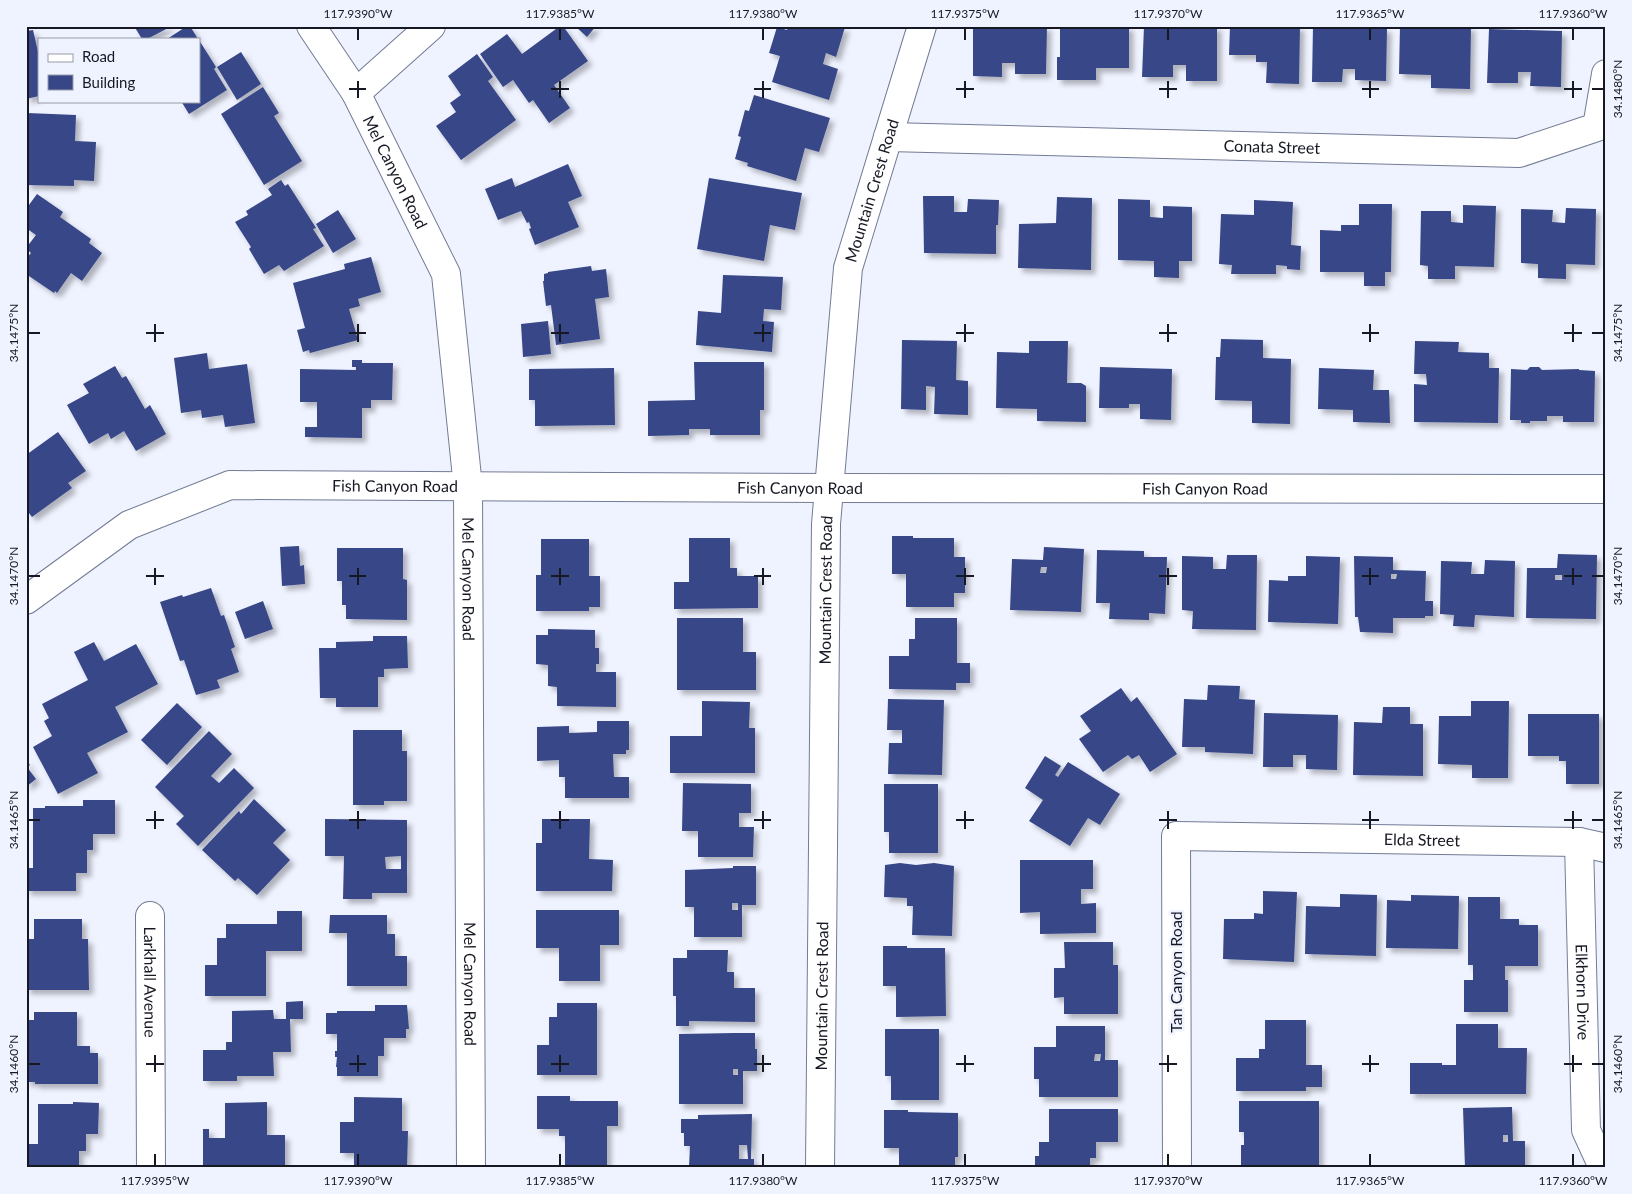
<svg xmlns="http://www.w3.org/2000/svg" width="1632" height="1194" font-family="Lato,sans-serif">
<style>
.building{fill:#374687;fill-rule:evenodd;filter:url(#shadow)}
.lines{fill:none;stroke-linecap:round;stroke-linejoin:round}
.street-casing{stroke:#737b95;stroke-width:30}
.street{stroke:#fff;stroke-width:28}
.ticks{fill:none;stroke:#161923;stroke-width:2}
.labels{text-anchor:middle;stroke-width:5;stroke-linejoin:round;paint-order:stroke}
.street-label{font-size:16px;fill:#161923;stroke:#eff3ff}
.neatline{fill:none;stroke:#161923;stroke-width:2}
.ticks-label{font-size:12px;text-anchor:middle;fill:#161923}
</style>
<defs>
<filter id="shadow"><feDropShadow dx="4.5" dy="4.5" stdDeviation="2.5" flood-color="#0004"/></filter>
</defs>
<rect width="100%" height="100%" fill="#eff3ff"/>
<path class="building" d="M134 26H172L147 39H142Z
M187 26H190L198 39H167Z
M560 26H563L588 61 554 85 570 108 549 123 533 100 529 103 513 80 503 87 480 54 507 34 522 54Z
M575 26H596L587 37Z
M788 26 845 27 836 57 826 53 823 64 838 69 829 100 772 82 780 56 769 53 777 27 787 30Z
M973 26H1047L1046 74H1015V63H1002V77L973 76Z
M1060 26H1129V68H1096V80H1057V57H1060Z
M1144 26H1217V81H1186V65H1173V77H1142Z
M1230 26H1300L1299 84 1266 83 1267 62H1256V55H1229Z
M1313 26 1387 28 1386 81 1355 80V69H1343L1342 82H1312Z
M1400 26H1471L1470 89 1431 88V75L1399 74Z
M1489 29 1562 31 1561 87 1530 86 1531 72H1518V83H1487Z
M33 30 39 56V96L26 99V31Z
M199 40 216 67 214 69 227 90 189 114 181 101H199Z
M241 52 261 84 237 100 217 67Z
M477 54 493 77 488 81 516 120 461 160 436 126 456 112 450 103 461 95 448 76Z
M263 87 279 113 274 116 302 161 264 185 221 114Z
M754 95 830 118 819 152 805 148 796 181 747 166 748 163 735 159 741 137 738 136 745 110 749 111Z
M27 113 76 115 75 141 96 142 94 181 74 180V186L26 185Z
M568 164 582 196 568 202 579 227 535 245 529 229 531 228 529 222 527 223 521 211 498 220 485 189 512 178 515 187Z
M709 178 802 193 795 230 770 225 764 261 697 249Z
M281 180 285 186 288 184 316 228 313 229 324 246 284 271 279 265 264 274 249 249 251 247 235 222 248 215 246 211 272 195 268 189Z
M37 194 63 212 60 217 91 239 89 243 102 253 82 281 71 273 57 293 55 291 54 293 26 274V259L31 253 26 248 36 235 26 228V209Z
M923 196H954V212H967L968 199 999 200 998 225H996V254L924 253Z
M1057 197 1092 198 1091 270 1018 268 1019 224 1056 223Z
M1118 199 1150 200V217L1163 218V206L1192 207V261H1179V278L1154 277V261L1118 260Z
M1254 200 1293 202 1291 245 1301 246 1300 270 1287 269V266L1276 265V274H1231L1232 265 1219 264 1221 214 1254 215Z
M1359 204H1392L1391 272H1385V286H1364V272H1320V230L1341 231V225H1359Z
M1463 205 1496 206 1494 267 1455 266V279H1428V266L1420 265 1421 211H1451V222L1463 223Z
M1566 208 1596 209 1595 265 1566 264V279L1538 278V264L1521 263V209L1553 210 1552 222 1565 223Z
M338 210 356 239 333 253 316 224Z
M371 257 381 292 358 299 360 306 349 309 358 340 310 353 309 350 303 352 297 330 305 328 293 283 345 269 344 264Z
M591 266 592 271 606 269 609 297 595 299 600 339 556 345 551 305 546 306 543 281H544V274L548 273V272Z
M723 275 783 277 781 310 764 309 763 321 774 322 772 352 696 345 698 311 721 313Z
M548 321 551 354 523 357 521 324Z
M1221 339 1263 340V358L1291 359 1290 424 1252 423V401L1215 400 1216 357H1220Z
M902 340 957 341 956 380 968 381V415L934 414 935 387 926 386V410L901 409Z
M1029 341H1068L1067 383H1081L1086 386V422L1037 421V409L996 408 997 352 1029 353Z
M1415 341 1459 342 1458 352 1489 353V368H1499L1498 423 1414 422V384L1427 385 1426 374H1414Z
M207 353 209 369 247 364 255 423 225 427 223 415 202 418 201 410 181 413 174 358Z
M352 360H362V363H393L392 400H371V408H362V438L305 437V427H317V402H300V369L356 370V367H352Z
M694 362H764V410H760V435H710V429H689V435L648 436V401L695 400Z
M115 366 122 378 126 376 145 409 150 405 166 434 136 451 124 431 111 439 108 433 89 444 67 405 89 393 83 384Z
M1100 367 1172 369 1171 420 1140 419V404H1129V408H1099Z
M1530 367H1539L1542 370 1579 369V370L1595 371 1594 422H1563V416H1547V421H1530V423H1521V420H1510L1511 369 1527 370Z
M614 368 615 425 535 426V400H529V369Z
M1319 368 1374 370 1373 390H1389L1390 423 1353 422V410L1318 409Z
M58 432 86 471 68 483 72 488 32 517 26 509V455Z
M892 536H913V538H954V557H965V593H954V607H906V574H892Z
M689 538H730V568H737V576H758V608L674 609V582H689Z
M541 539H589V576H600V607H589V611H536V575H541Z
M299 546 300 566 304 565 305 584 282 586 280 547Z
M1044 547 1084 549 1081 612 1010 610 1012 559 1043 560ZM1041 567H1047L1046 573H1040Z
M337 548H403V579L407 580V620L346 619V605H342V581H337Z
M1097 550 1144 551V557H1167L1165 614 1149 613V620L1109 619 1110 603H1096Z
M1558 554 1597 555 1596 619 1526 618 1527 568H1557ZM1555 575H1562V580H1555Z
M1227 555H1257L1256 630 1192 629 1193 611 1182 610V556L1213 557V569H1226Z
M1306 556 1340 557 1338 624 1268 622 1269 580 1288 581V576H1306Z
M1354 556 1393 557V570L1426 571 1425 601H1433V616H1425V618H1393V633L1360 632 1358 617H1355ZM1391 574H1397L1396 579H1391Z
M1485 560 1515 561 1514 617 1475 615 1474 627 1453 626 1454 615 1440 614 1441 561 1472 562 1471 574H1484Z
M211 588 221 616 224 615 235 647 231 649 239 672 217 680 220 688 196 695 184 660 180 661 160 602 182 595 183 597Z
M263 601 273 629 245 639 235 612Z
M677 618H743V652H756V690H677Z
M915 618H957V663H970V683H956V690L889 689V656H909V639H915Z
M548 629 595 630V648H599V664H596V672H616V707L557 706V687L548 686V665L536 664V635H548Z
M373 636H407L408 668 384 669V677H378V707H336V698H320L319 648H336V642L373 641Z
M94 642 104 661 136 644 158 684 115 707 128 732 87 753 98 773 58 794 33 747 52 736 44 721 49 718 42 704 88 680 74 652Z
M1208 685 1240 686 1239 699 1255 700 1253 754 1205 752V747H1182L1184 699 1207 700Z
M1121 688 1131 702 1137 697 1177 754 1150 772 1139 755 1132 759 1128 755 1103 772 1079 739 1091 731 1080 716Z
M888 699 944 700 942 775 888 774 889 743H902V730H887Z
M702 701 750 702 749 728H755V773H670V736H702Z
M1471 701H1509L1508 778H1472V765L1438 764 1439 716H1471Z
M177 703 202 727 167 765 141 740Z
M1383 707H1410V724H1423V776L1353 775 1354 722 1382 723Z
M1264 713 1338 715 1337 770 1306 769V755H1293V767H1263Z
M1528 714H1599V784H1566V761H1559V756H1528Z
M597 721H629V750H626V754H613L614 777H629V798H565V777H559V760L537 761V727L569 726V733L597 732Z
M353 730H402V751H407V801H384V805H353Z
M209 731 232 754 211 776 219 783 234 768 254 788 198 846 176 824 184 816 155 787Z
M1045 756 1061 766 1055 775 1058 777 1068 762 1120 794 1100 825 1088 818 1070 846 1029 821 1043 800 1025 788Z
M26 760 30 765 27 767 36 779 26 787Z
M683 783 751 784V813H739V827H754L753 857H698V831H682Z
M884 784H938V853H889V832H884Z
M254 799 286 830 273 843 290 860 257 895 238 878 235 881 202 850 239 811 241 814Z
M83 800H115V834H93V850H87V873H76V891H26V868H33V808H45V806H83Z
M325 819 407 820V893H372V899H343L344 856H325ZM401 856V869H386L385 857Z
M542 819H590L589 859 613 860 612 891H536V843H542Z
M1020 860H1093V889H1081V904L1096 903V933L1040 934V912L1020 913Z
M900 863 916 865 934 863 954 866 952 936 912 935 913 906H907V898L884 897 885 865Z
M733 866H756V905H742V937H694V907H685V870L733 868ZM732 903H738V910H732Z
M1263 891 1297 892 1294 962 1223 959 1224 919H1254V913L1263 914Z
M1340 894 1377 895 1376 956 1305 954 1306 906 1340 907Z
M1411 895 1459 896 1458 949 1386 948 1387 900 1411 901Z
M1468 897H1500V919H1519V925H1538V966H1505V980H1508V1012H1464V980H1473V965H1468Z
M536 910H619V945H600V981H559V948H536Z
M277 911H302V951H266V996H205V965H217V938H226V924H277Z
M330 915H387V934H395V956H407V986H347V933H329Z
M34 919H82V939H88L89 990H26V939H34Z
M1064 942H1113V965H1118V1014H1064V997L1054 998V968H1065Z
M883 946H907V948H945L946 1016 896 1017V986H883Z
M687 950H728L727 972H734V988H755V1022L689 1021V1026H676V996H673V958H687Z
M303 1001V1019H290L291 1052H273L274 1076H237V1081H203V1050H226V1042H232V1011L273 1010 274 1019H286V1002Z
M557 1003H597V1075H537V1045H549V1017H557Z
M375 1005H407L409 1029H406V1038H384V1056H378V1076H337V1067H336L337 1057H335V1051H337V1034H326V1013H337V1011H375Z
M34 1012H77V1046H90V1053H98V1084H35V1082H26V1020H34Z
M1265 1020H1306V1065H1322V1087H1306V1091H1236V1058H1259V1049H1265Z
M1456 1024H1498V1048H1527L1526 1094H1410V1063H1442V1065H1456Z
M1056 1026H1105V1060H1118V1097H1039V1079H1034V1047H1056ZM1095 1054H1101L1100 1061H1094Z
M885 1029H939V1100H891V1076H885Z
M735 1033H755V1049H757V1071H743V1104H679V1034ZM733 1069H738V1075H733Z
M537 1096H570V1101H618V1126H607V1166H565V1136H559V1129H537Z
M354 1097 402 1098V1131H408L407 1168H354V1153H340V1122H354Z
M1239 1101H1319V1168H1241V1145H1244V1132H1239Z
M73 1102 99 1103 98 1134H86V1151H79V1168H27V1144H38V1104H73Z
M267 1102V1135H285V1168H203V1129H209V1138H225V1103Z
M1512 1107 1513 1141H1525V1168H1465L1463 1108ZM1503 1135H1508V1142H1503Z
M1049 1109H1118V1142H1096V1158H1090V1168H1035V1156H1039V1142H1049Z
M884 1110H908V1112L958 1113V1157H955V1168H899V1148H884Z
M752 1114 751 1159H754V1168L689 1167 690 1146H684V1133H681V1119H698V1115ZM739 1145H747L748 1159H739Z"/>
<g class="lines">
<g class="street-casing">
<g id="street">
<path id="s1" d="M311 26 356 93 446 274 468 487 471 1168"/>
<path d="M356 93 431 26"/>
<path id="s2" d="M888 137 1519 153 1597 127 1606 74"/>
<path id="s3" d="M26 600 129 525 230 485 830 488 1606 489"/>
<path id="s4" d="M1579 842 1586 1130 1602 1165 1606 1167"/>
<path id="s5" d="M150 916 151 1168"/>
<path id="s6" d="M820 1168 826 524 848 268 922 26"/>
<path id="s7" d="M1177 1168 1176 836 1579 842 1606 848"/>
</g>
</g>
<use href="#street" class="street"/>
</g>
<path class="ticks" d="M358 28V40M560 28V40M763 28V40M965 28V40M1168 28V40M1370 28V40M1573 28V40M358 81V98M560 81V98M763 81V98M965 81V98M1168 81V98M1370 81V98M1573 81V98M349 89H366M551 89H569M754 89H771M956 89H974M1159 89H1177M1362 89H1379M1564 89H1582M1592 89H1604M155 324V342M358 324V342M560 324V342M763 324V342M965 324V342M1168 324V342M1370 324V342M1573 324V342M28 333H40M146 333H164M349 333H366M551 333H569M754 333H771M956 333H974M1159 333H1177M1362 333H1379M1564 333H1582M1592 333H1604M155 568V585M358 568V585M560 568V585M763 568V585M965 568V585M1168 568V585M1370 568V585M1573 568V585M28 576H40M146 576H164M349 576H366M551 576H569M754 576H771M956 576H974M1159 576H1177M1362 576H1379M1564 576H1582M1592 576H1604M155 811V829M358 811V829M560 811V829M763 811V829M965 811V829M1168 811V829M1370 811V829M1573 811V829M28 820H40M146 820H164M349 820H366M551 820H569M754 820H771M956 820H974M1159 820H1177M1362 820H1379M1564 820H1582M1592 820H1604M155 1055V1072M358 1055V1072M560 1055V1072M763 1055V1072M965 1055V1072M1168 1055V1072M1370 1055V1072M1573 1055V1072M28 1064H40M146 1064H164M349 1064H366M551 1064H569M754 1064H771M956 1064H974M1159 1064H1177M1362 1064H1379M1564 1064H1582M1592 1064H1604M155 1154V1166M358 1154V1166M560 1154V1166M763 1154V1166M965 1154V1166M1168 1154V1166M1370 1154V1166M1573 1154V1166"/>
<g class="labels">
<g class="street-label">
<text dy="6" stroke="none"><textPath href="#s2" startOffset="384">Conata Street</textPath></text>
<text dy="6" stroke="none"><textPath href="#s1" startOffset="169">Mel Canyon Road</textPath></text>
<text dy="6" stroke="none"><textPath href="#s6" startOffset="982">Mountain Crest Road</textPath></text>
<text dy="6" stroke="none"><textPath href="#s3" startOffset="401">Fish Canyon Road</textPath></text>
<text dy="6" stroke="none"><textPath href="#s3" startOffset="806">Fish Canyon Road</textPath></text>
<text dy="6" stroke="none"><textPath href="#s3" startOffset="1211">Fish Canyon Road</textPath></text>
<text dy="6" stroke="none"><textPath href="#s1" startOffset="589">Mel Canyon Road</textPath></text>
<text dy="6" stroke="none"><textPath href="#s6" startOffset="578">Mountain Crest Road</textPath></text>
<text dy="6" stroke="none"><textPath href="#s7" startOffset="578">Elda Street</textPath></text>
<text transform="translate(1176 972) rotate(-90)" y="6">Tan Canyon Road</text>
<text dy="6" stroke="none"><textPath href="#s5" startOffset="66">Larkhall Avenue</textPath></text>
<text dy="6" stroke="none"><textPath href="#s1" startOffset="994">Mel Canyon Road</textPath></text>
<text dy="6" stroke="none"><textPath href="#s4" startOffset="150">Elkhorn Drive</textPath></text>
<text dy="6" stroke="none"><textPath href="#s6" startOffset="172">Mountain Crest Road</textPath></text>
</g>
</g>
<rect width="1632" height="1194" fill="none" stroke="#eff3ff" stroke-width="55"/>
<rect x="38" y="38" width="162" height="65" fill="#eff3ff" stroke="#989ca7"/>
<rect x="48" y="54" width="25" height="8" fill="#ffffff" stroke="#989ca7"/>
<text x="82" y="62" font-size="15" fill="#161923">Road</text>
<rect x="48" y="75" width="25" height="15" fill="#374687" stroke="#989ca7"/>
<text x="82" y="88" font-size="15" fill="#161923">Building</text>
<rect x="28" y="28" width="1576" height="1138" class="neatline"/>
<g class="ticks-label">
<text x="358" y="18">117.9390°W</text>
<text x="560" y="18">117.9385°W</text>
<text x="763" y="18">117.9380°W</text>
<text x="965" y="18">117.9375°W</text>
<text x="1168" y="18">117.9370°W</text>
<text x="1370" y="18">117.9365°W</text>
<text x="1573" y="18">117.9360°W</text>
<text transform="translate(1618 89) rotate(-90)" y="4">34.1480°N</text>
<text transform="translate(14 333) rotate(-90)" y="4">34.1475°N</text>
<text transform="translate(1618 333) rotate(-90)" y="4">34.1475°N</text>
<text transform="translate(14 576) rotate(-90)" y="4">34.1470°N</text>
<text transform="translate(1618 576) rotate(-90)" y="4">34.1470°N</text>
<text transform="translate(14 820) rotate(-90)" y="4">34.1465°N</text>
<text transform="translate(1618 820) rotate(-90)" y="4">34.1465°N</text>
<text transform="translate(14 1064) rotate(-90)" y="4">34.1460°N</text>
<text transform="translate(1618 1064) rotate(-90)" y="4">34.1460°N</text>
<text x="155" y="1185">117.9395°W</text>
<text x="358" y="1185">117.9390°W</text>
<text x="560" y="1185">117.9385°W</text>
<text x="763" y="1185">117.9380°W</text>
<text x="965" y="1185">117.9375°W</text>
<text x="1168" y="1185">117.9370°W</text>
<text x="1370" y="1185">117.9365°W</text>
<text x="1573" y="1185">117.9360°W</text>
</g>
</svg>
